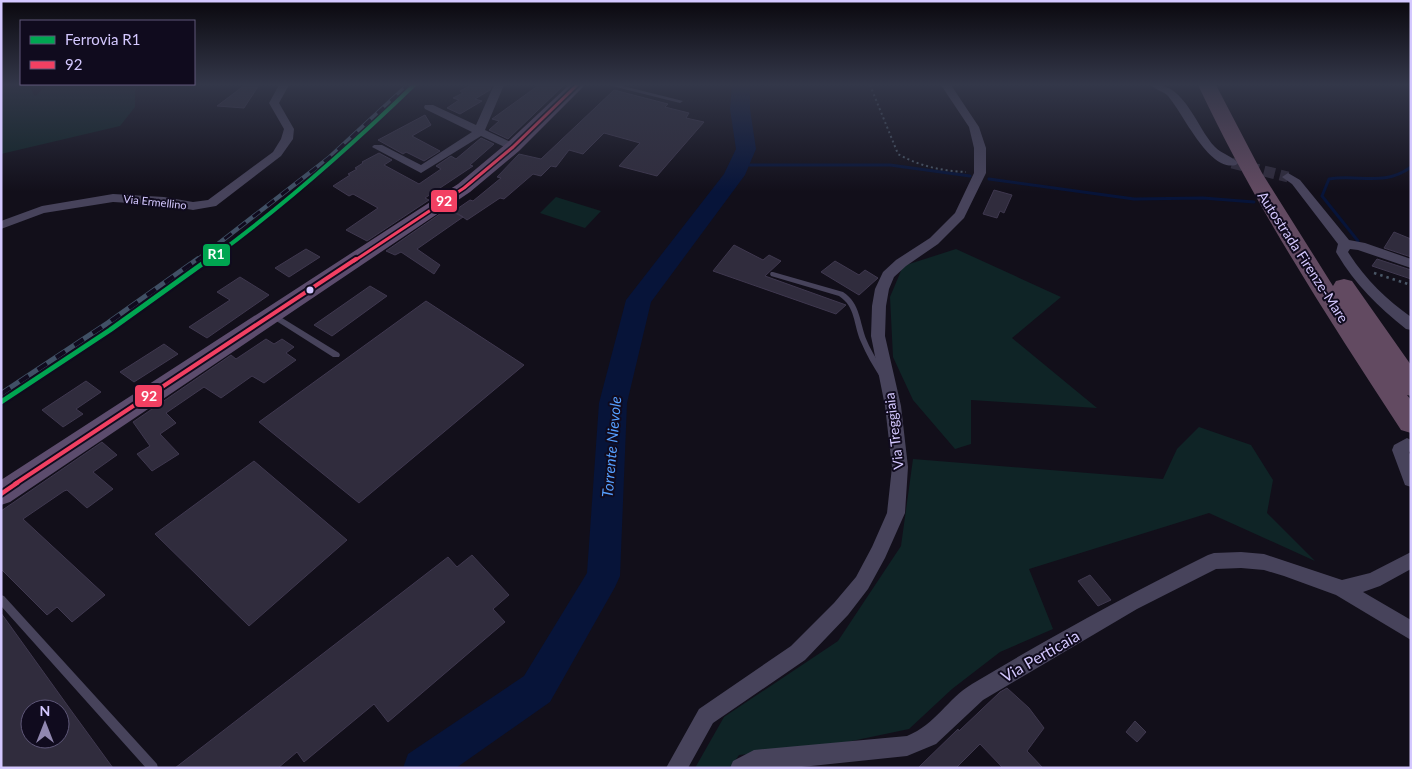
<svg xmlns="http://www.w3.org/2000/svg" width="1412" height="769" font-family="Lato,sans-serif">
<style>
.green{fill:#0f2426}
.lines{fill:none;stroke-linecap:round;stroke-linejoin:round}
.stream{stroke:#071439;stroke-width:3}
.river{fill:#071439;fill-rule:evenodd}
.building{fill:#302c3d;stroke:#3f384f;fill-rule:evenodd}
.street-tunnel{stroke:#2f2b3c;stroke-width:11;stroke-dasharray:11 5.5;stroke-linecap:butt}
.path-far1{stroke:#4a5767;stroke-width:2;stroke-dasharray:2 3;stroke-linecap:butt}
.path{stroke:#4a5767;stroke-width:2.5;stroke-dasharray:2.5 4;stroke-linecap:butt}
.lane{fill:#47435b;fill-rule:evenodd}
.street{fill:#47435b;fill-rule:evenodd}
.primary{fill:#5c4c6d;fill-rule:evenodd}
.highway{fill:#624a61;fill-rule:evenodd}
.rail-far1-casing{stroke:#405065;stroke-width:4.5}
.rail-casing{stroke:#405065;stroke-width:5.5}
.rail-far1{stroke:#100b1e;stroke-width:3;stroke-dasharray:9;stroke-linecap:butt}
.rail{stroke:#100b1e;stroke-width:4;stroke-dasharray:11;stroke-linecap:butt}
.bus-1-far2-casing{stroke:#100b1e;stroke-width:6}
.bus-1-far1-casing{stroke:#100b1e;stroke-width:8}
.bus-1-casing{stroke:#100b1e;stroke-width:8}
.bus-1-far2{stroke:#f24062;stroke-width:3}
.bus-1-far1{stroke:#f24062;stroke-width:4}
.bus-1{stroke:#f24062;stroke-width:4.5}
.rail-1-far1-casing{stroke:#100b1e;stroke-width:7}
.rail-1-casing{stroke:#100b1e;stroke-width:9}
.rail-1-far1{stroke:#00a651;stroke-width:4}
.rail-1{stroke:#00a651;stroke-width:5}
.bus-dot{fill:#d4c8ff;stroke:#100b1e;stroke-width:2}
.labels{text-anchor:middle;stroke-width:4;stroke-linejoin:round;paint-order:stroke}
.far-street-label{font-size:11px;fill:#d4c8ff;stroke:#100b1e}
.street-label{font-size:14px;fill:#d4c8ff;stroke:#100b1e}
.water-label{font-size:15px;font-style:italic;fill:#569fff;stroke:#100b1e}
.near-street-label{font-size:16px;fill:#d4c8ff;stroke:#100b1e}
.line-badge{stroke:#100b1e;stroke-width:2}
.badge-label{font-size:14px;text-anchor:middle;font-weight:bold;fill:#fff}
</style>
<rect width="100%" height="100%" fill="#120f1a"/>
<path class="green" d="M15 85H28L35 96 48 85H140L135 90V107L120 126 1 154V87Z
M556 197 601 211 585 228 540 213Z
M956 249 1061 297 1012 338 1097 408 971 400V444L955 449 913 400 893 357 890 297 903 266Z
M1199 427 1251 445 1273 480 1267 513 1315 561 1209 513 1029 569 1053 629 1000 652 952 689 909 729 828 746 739 755 730 768H695L724 717 838 641 901 546 913 459 1163 479 1177 449Z"/>
<g class="lines">
<path class="stream" d="M739 165H890L970 176
M989 179 1134 199 1203 198 1254 202
M1358 241 1322 196 1329 179C1359 174 1384 187 1411 167"/>
<path class="river" d="M732 85H750V109L756 149 745 175 651 302 627 403 620 576 615 587 550 702 456 768H403L408 754 524 676 587 573 599 403 626 300 724 174 736 149 730 109Z"/>
</g>
<path class="building" d="M245 85H259L244 108 217 106Z
M471 85H492L490 90 475 99 482 101 460 114 447 108 459 100 453 98 463 93 460 91Z
M539 85H564L508 139 489 130 499 121 492 119Z
M614 90 668 104 665 107 689 113 686 118 704 122 657 176 619 166 640 143 604 133 583 154 569 150 556 167 551 166 541 176 533 174 504 199 500 198 467 220 463 217 417 249 440 265 434 274 401 252 395 255 386 251 447 209 463 217 454 211 470 200 473 201 501 178 497 177 519 154 541 159Z
M425 115 431 125 412 136 440 151 424 161 406 152 403 154 378 140Z
M481 138 494 144 470 165 473 166 425 198 429 200 367 241 346 230 378 208 353 194 349 196 333 186 350 175 348 174 357 169 355 168 363 163 362 162 379 153 392 160 384 165 419 184 441 169 436 166 451 156 456 159Z
M994 190 1012 195 1004 213 1000 211 997 218 983 214Z
M1394 232 1411 239V257L1384 248Z
M734 245 763 260 769 255 781 261 765 276 846 305 836 314 713 271Z
M306 249 320 257 289 277 275 268Z
M1377 259 1411 270V279L1372 266Z
M835 261 859 275 865 270 878 278 859 295 821 272Z
M240 277 269 295 207 338 189 327 230 300 217 292Z
M370 286 387 296 332 336 314 325Z
M426 301 524 365 359 503 259 422Z
M266 339 274 344 282 339 294 347 286 353 296 360 264 383 252 376 221 398 204 387 166 413 176 423 160 434 179 454 152 471 137 454 150 446 133 422 231 355 236 359Z
M164 344 178 354 134 382 120 372Z
M86 381 101 392 76 409 83 414 63 427 42 410Z
M102 442 117 455 93 472 113 489 87 508 67 490 64 491 23 519 105 595 72 622 57 607 47 615 1 569V511Z
M254 461 347 540 249 626 155 534Z
M472 555 509 595 493 609 505 622 388 722 374 704 304 762 297 752 278 768H175L448 557 457 567Z
M1090 575 1111 600 1098 606 1078 581Z
M1 613 70 709 113 768H1ZM30 709H60V739H30Z
M1007 688 1029 708 1044 728 1027 751 1043 768H1003L980 744 956 768H918L958 729 959 731 1000 692Z
M1135 721 1146 732 1137 742 1126 732Z"/>
<g class="lines">
<path class="street-tunnel" d="M1232 163 1288 177"/>
<path class="path-far1" d="M870 85 898 154C919 166 942 171 966 172"/>
<path class="path" d="M1374 273 1411 285"/>
<path class="lane" d="M612 85H619L683 101 680 103 612 86Z
M771 272H773L843 292C861 304 859 322 867 341 872 353 880 364 887 375L886 377H880C873 366 866 354 861 342 853 324 856 307 839 296L771 276 770 274Z
M270 313H274L339 353 340 355 339 357H333L270 317 269 315Z
M1 595 4 596 157 764 158 768H146L1 606Z"/>
<path class="street" d="M279 85H289L279 103 294 129 293 139 281 156 216 206 193 210 164 205 113 202 44 213 1 229V221L42 206 113 194 164 197 193 202 208 200 273 152 281 139 284 129 269 103Z
M494 85H504L485 130 517 145 519 147 517 149H509L481 136 421 173 372 147 374 145H382L421 165 472 132 425 109 424 107 425 105H433L476 125Z
M941 85H951L979 127 986 148V173L964 218 938 244 906 266 894 277 889 289 886 306 885 336 901 406 908 467 905 513 885 558 868 589 848 615 805 660 713 723 688 768H666L699 709 791 646 834 603 856 577 872 547 887 513 892 467 885 406 871 336 872 306 875 289 883 272 896 260 930 238 955 213 974 173V148L969 127Z
M1151 85C1184 81 1196 127 1215 147 1222 154 1232 156 1238 163L1236 165C1208 172 1183 112 1167 95 1163 91 1155 90 1151 85Z
M1288 173 1300 180 1349 240 1365 243 1411 259V268L1358 250 1350 249 1348 252C1365 279 1386 299 1411 317V330L1406 329C1377 306 1354 283 1336 252L1338 244 1292 184 1282 177Z
M1407 438 1411 440V451L1409 452 1411 457V487L1405 485 1392 450 1394 445Z
M1241 552 1264 554 1342 580 1370 573 1411 552V569L1380 586 1363 592 1411 620V640L1336 595 1284 576 1264 570 1241 568 1216 569 1137 609 983 700 936 744 907 756 792 768H730L733 761 754 750 907 736C936 724 947 699 972 684 1049 638 1127 595 1208 555L1214 553Z"/>
<path class="primary" d="M569 85H585L519 151 470 192 10 502 1 505V480L458 184 507 143Z"/>
<path class="highway" d="M1198 85H1216L1262 173 1333 286 1336 281 1344 279 1352 281 1411 365V396L1407 395 1411 400V433L1401 430C1328 318 1255 206 1198 85Z"/>
<g class="rail-far1-casing">
<path id="rail-far1" d="M196 261 330 157 408 85"/>
</g>
<g class="rail-casing">
<path id="rail" d="M1 394 108 323 198 259"/>
</g>
<use href="#rail-far1" class="rail-far1"/>
<use href="#rail" class="rail"/>
<g class="bus-1-far2-casing">
<path id="bus-1-far2" d="M354 261 464 188 513 147 577 85"/>
</g>
<g class="bus-1-far1-casing">
<path id="bus-1-far1" d="M15 484 356 259"/>
</g>
<g class="bus-1-casing">
<path id="bus-1" d="M1 494 17 483"/>
</g>
<use href="#bus-1-far2" class="bus-1-far2"/>
<use href="#bus-1-far1" class="bus-1-far1"/>
<use href="#bus-1" class="bus-1"/>
<g class="rail-1-far1-casing">
<path id="rail-1-far1" d="M208 261C281 208 349 148 414 85"/>
</g>
<g class="rail-1-casing">
<path id="rail-1" d="M1 402 110 330 209 259"/>
</g>
<use href="#rail-1-far1" class="rail-1-far1"/>
<use href="#rail-1" class="rail-1"/>
</g>
<linearGradient id="sky" x2="0" y2="1"><stop stop-color="#0a080e"/><stop offset="0.44" stop-color="#333749"/><stop offset="1" stop-color="#333749" stop-opacity="0"/></linearGradient>
<rect width="1412" height="192" fill="url(#sky)"/>
<circle class="bus-dot" cx="310" cy="290" r="4.5"/>
<g class="labels">
<g class="far-street-label">
<text transform="translate(155 202) rotate(6)" y="4">Via Ermellino</text>
</g>
<g class="street-label">
<text transform="translate(1303 257) rotate(57)" y="5">Autostrada Firenze-Mare</text>
<text transform="translate(894 431) rotate(-97)" y="5">Via Treggiaia</text>
</g>
<g class="water-label">
<text transform="translate(612 447) rotate(-85)" y="5">Torrente Nievole</text>
</g>
<g class="near-street-label">
<text transform="translate(1040 656) rotate(-30)" y="6">Via Perticaia</text>
</g>
</g>
<g class="line-badge">
<rect x="430" y="189" width="28" height="24" rx="5" fill="#f24062"/>
<rect x="202" y="243" width="29" height="24" rx="5" fill="#00a651"/>
<rect x="134" y="384" width="29" height="24" rx="5" fill="#f24062"/>
</g>
<g class="badge-label">
<text x="444" y="206">92</text>
<text x="216" y="259">R1</text>
<text x="149" y="401">92</text>
</g>
<rect width="1412" height="769" fill="none" stroke="#d4c8ff" stroke-width="5"/>
<rect x="20" y="20" width="175" height="65" fill="#100b1e" stroke="#5e5778"/>
<rect x="30" y="36" width="25" height="8" fill="#00a651" stroke="#5e5778"/>
<text x="65" y="45" font-size="15" fill="#d4c8ff">Ferrovia R1</text>
<rect x="30" y="61" width="25" height="8" fill="#f24062" stroke="#5e5778"/>
<text x="65" y="70" font-size="15" fill="#d4c8ff">92</text>
<g transform="translate(45 724)"><circle r="24" fill="#100b1e" stroke="#5e5778"/>
<path d="M0-4L9 19L0 12L-9 19Z" fill="#9087af"/>
<text y="-8" font-size="14" font-weight="bold" text-anchor="middle" fill="#d4c8ff">N</text>
</g>
</svg>
